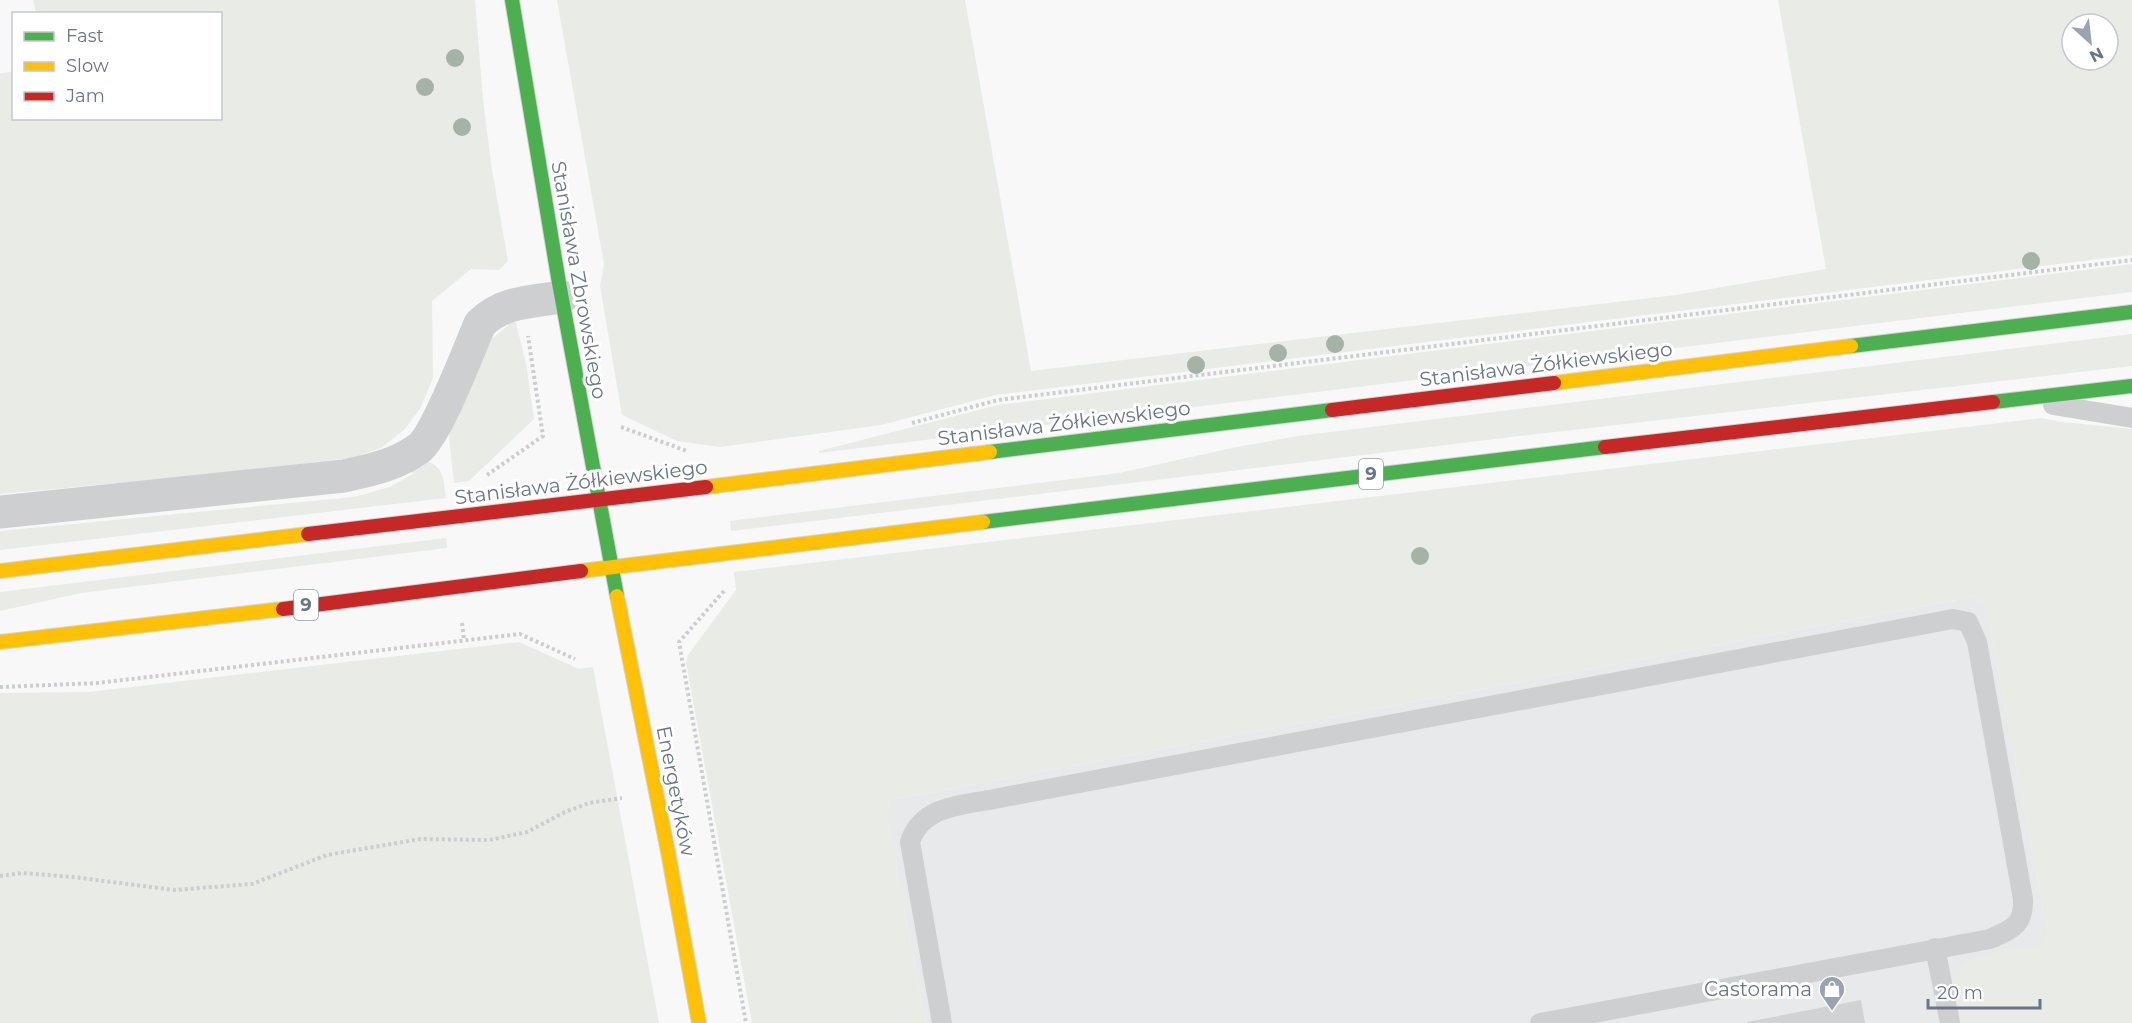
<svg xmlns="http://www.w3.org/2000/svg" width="2132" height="1023" font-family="Montserrat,sans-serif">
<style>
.built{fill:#e8e9ea}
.green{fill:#e8ebe6;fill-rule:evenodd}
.building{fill:#d0d2d3}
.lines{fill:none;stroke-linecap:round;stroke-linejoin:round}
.fast-casing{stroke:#d4d5d6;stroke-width:16}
.slow-casing{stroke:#d4d5d6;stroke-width:16}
.jam-casing{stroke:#d4d5d6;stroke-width:16}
.path{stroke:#cccdce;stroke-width:4;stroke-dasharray:3 3;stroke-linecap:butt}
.lane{stroke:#cecfd1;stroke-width:20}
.street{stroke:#cecfd1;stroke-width:33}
.fast{stroke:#4caf50;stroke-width:14}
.slow{stroke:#ffc107;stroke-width:14}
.jam{stroke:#c62828;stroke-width:14}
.tree{fill:#a7b2a7}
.labels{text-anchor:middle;stroke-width:6;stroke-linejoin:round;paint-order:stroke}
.shield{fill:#fff;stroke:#979eaa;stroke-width:1.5}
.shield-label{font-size:18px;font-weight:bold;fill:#6a7586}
.street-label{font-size:20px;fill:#6a7586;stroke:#fff}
.poi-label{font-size:20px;fill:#6a7586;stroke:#fff;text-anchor:end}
</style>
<rect width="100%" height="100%" fill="#f8f8f8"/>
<path class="built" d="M1973 597 1983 603 1986 608 2047 929 2071 1023H926L886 813 891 800Z"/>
<path class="green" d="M33 0H475L483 99 491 164 508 261 499 270 471 269 432 301 433 378 420 409 404 430 381 448 351 458 205 475 0 494V74L13 71 14 118H220V14L36 13Z
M557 0H965L1031 371 1676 295 1826 269 1778 0H2132V255L996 395 881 425 720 447 677 441 622 415 600 286 604 264ZM2072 24H2108V60H2072Z
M2132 264V292L819 453V451L998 405Z
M515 319 526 363 534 419 469 481 454 483 449 437 450 426 492 339Z
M2132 334V366L1529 435 731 531 730 521 1119 473 1232 448 1298 436Z
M2042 418 2062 422 2132 429V1023H1961C1959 1010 1953 995 1955 981 1959 952 2012 950 2036 947 2043 942 2046 938 2047 929L1986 608 1983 603 1973 597 891 800 886 813 926 1023H752L686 663 688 655 736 590 734 572Z
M425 461C444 464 444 482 446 498L0 550V531L354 497 390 487 413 474 411 470Z
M446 538 447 548 81 593 0 611V592Z
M519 642 579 669 593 667 659 1023H0V693L89 692Z"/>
<path class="building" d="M1861 1000 1865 1023H1747V1022Z"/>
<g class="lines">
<g class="fast-casing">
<path id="fast" d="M512 0 559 283 617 596
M1851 346 2132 312
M1993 402 2132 386
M990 452 1332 410
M983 522 1605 447"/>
</g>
<g class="slow-casing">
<path id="slow" d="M1554 383 1851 346
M706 487 990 452
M0 571 308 534
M581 571 983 522
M617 596 668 852 699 1023
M0 642 283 609"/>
</g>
<g class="jam-casing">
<path id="jam" d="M1332 410 1554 383
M1605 447 1993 402
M308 534 706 487
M283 609 581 571"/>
</g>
<path class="path" d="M912 423 998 400 2132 260
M621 427 687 451
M487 475 543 436 528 336
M724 591 679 642 746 1023
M462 623 464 640
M0 687 97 683 520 634 575 659
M0 876 22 873 73 877 174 890 252 884 327 855 420 839 489 840 527 832 565 812 589 803 622 798"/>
<path class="lane" d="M2053 405 2132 418
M1935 948 1950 1023
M942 1023 910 842C922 805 961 806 994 799L1953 619 1968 622 1977 642 2023 899C2024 926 2012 929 1990 939L1540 1023"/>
<path class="street" d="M0 512 344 476C371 470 396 465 418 449 436 437 469 349 480 324 503 301 531 302 562 297"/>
<use href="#fast" class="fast"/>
<use href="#slow" class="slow"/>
<use href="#jam" class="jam"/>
</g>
<g class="tree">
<circle cx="455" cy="58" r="9"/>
<circle cx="425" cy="87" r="9"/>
<circle cx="462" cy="127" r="9"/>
<circle cx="2031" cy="261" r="9"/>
<circle cx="1335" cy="344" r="9"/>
<circle cx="1278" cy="353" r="9"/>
<circle cx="1196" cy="365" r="9"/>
<circle cx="1420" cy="556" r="9"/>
</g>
<defs>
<g id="shop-pin" transform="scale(1.35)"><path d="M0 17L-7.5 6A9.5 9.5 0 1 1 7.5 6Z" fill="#9ca3ae" stroke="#fff"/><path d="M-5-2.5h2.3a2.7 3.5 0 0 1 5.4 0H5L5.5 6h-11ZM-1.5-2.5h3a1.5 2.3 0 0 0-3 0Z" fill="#fff"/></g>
</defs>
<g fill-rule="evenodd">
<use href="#shop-pin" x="1832" y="989"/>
</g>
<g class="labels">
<g class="shield">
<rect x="1359" y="459" width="24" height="30" rx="4.5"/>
<rect x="294" y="590" width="24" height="30" rx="4.5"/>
</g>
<g class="shield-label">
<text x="1371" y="480">9</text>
<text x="306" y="611">9</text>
</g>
<g class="street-label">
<text transform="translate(579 280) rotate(80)" y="7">Stanisława Zbrowskiego</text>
<text transform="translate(1546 364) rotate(-7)" y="7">Stanisława Żółkiewskiego</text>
<text transform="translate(1064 423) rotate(-7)" y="7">Stanisława Żółkiewskiego</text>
<text transform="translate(581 482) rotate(-7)" y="7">Stanisława Żółkiewskiego</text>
<text transform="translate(676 791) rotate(79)" y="7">Energetyków</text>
</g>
<g class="poi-label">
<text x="1812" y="996">Castorama</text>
</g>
</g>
<rect x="12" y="12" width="210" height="108" fill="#ffffff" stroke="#c3c8cf" stroke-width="1.5"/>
<rect x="24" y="32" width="30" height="9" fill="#4caf50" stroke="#c3c8cf" stroke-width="1.5"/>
<text x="66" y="42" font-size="18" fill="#6a7586">Fast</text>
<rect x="24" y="62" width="30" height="9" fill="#ffc107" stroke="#c3c8cf" stroke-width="1.5"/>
<text x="66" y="72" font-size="18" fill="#6a7586">Slow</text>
<rect x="24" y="92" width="30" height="9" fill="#c62828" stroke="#c3c8cf" stroke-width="1.5"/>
<text x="66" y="102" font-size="18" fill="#6a7586">Jam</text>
<g transform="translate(2090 42) rotate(153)"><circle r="28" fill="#ffffff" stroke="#c3c8cf" stroke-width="1.5"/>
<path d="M0-4.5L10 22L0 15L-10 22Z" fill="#9ca3ae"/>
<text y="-9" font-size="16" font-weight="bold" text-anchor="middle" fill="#6a7586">N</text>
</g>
<path d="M1928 999v9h112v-9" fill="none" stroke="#6a7586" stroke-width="3"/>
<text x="1937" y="999" font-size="18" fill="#6a7586" stroke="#ffffff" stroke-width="4.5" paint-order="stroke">20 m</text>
</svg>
